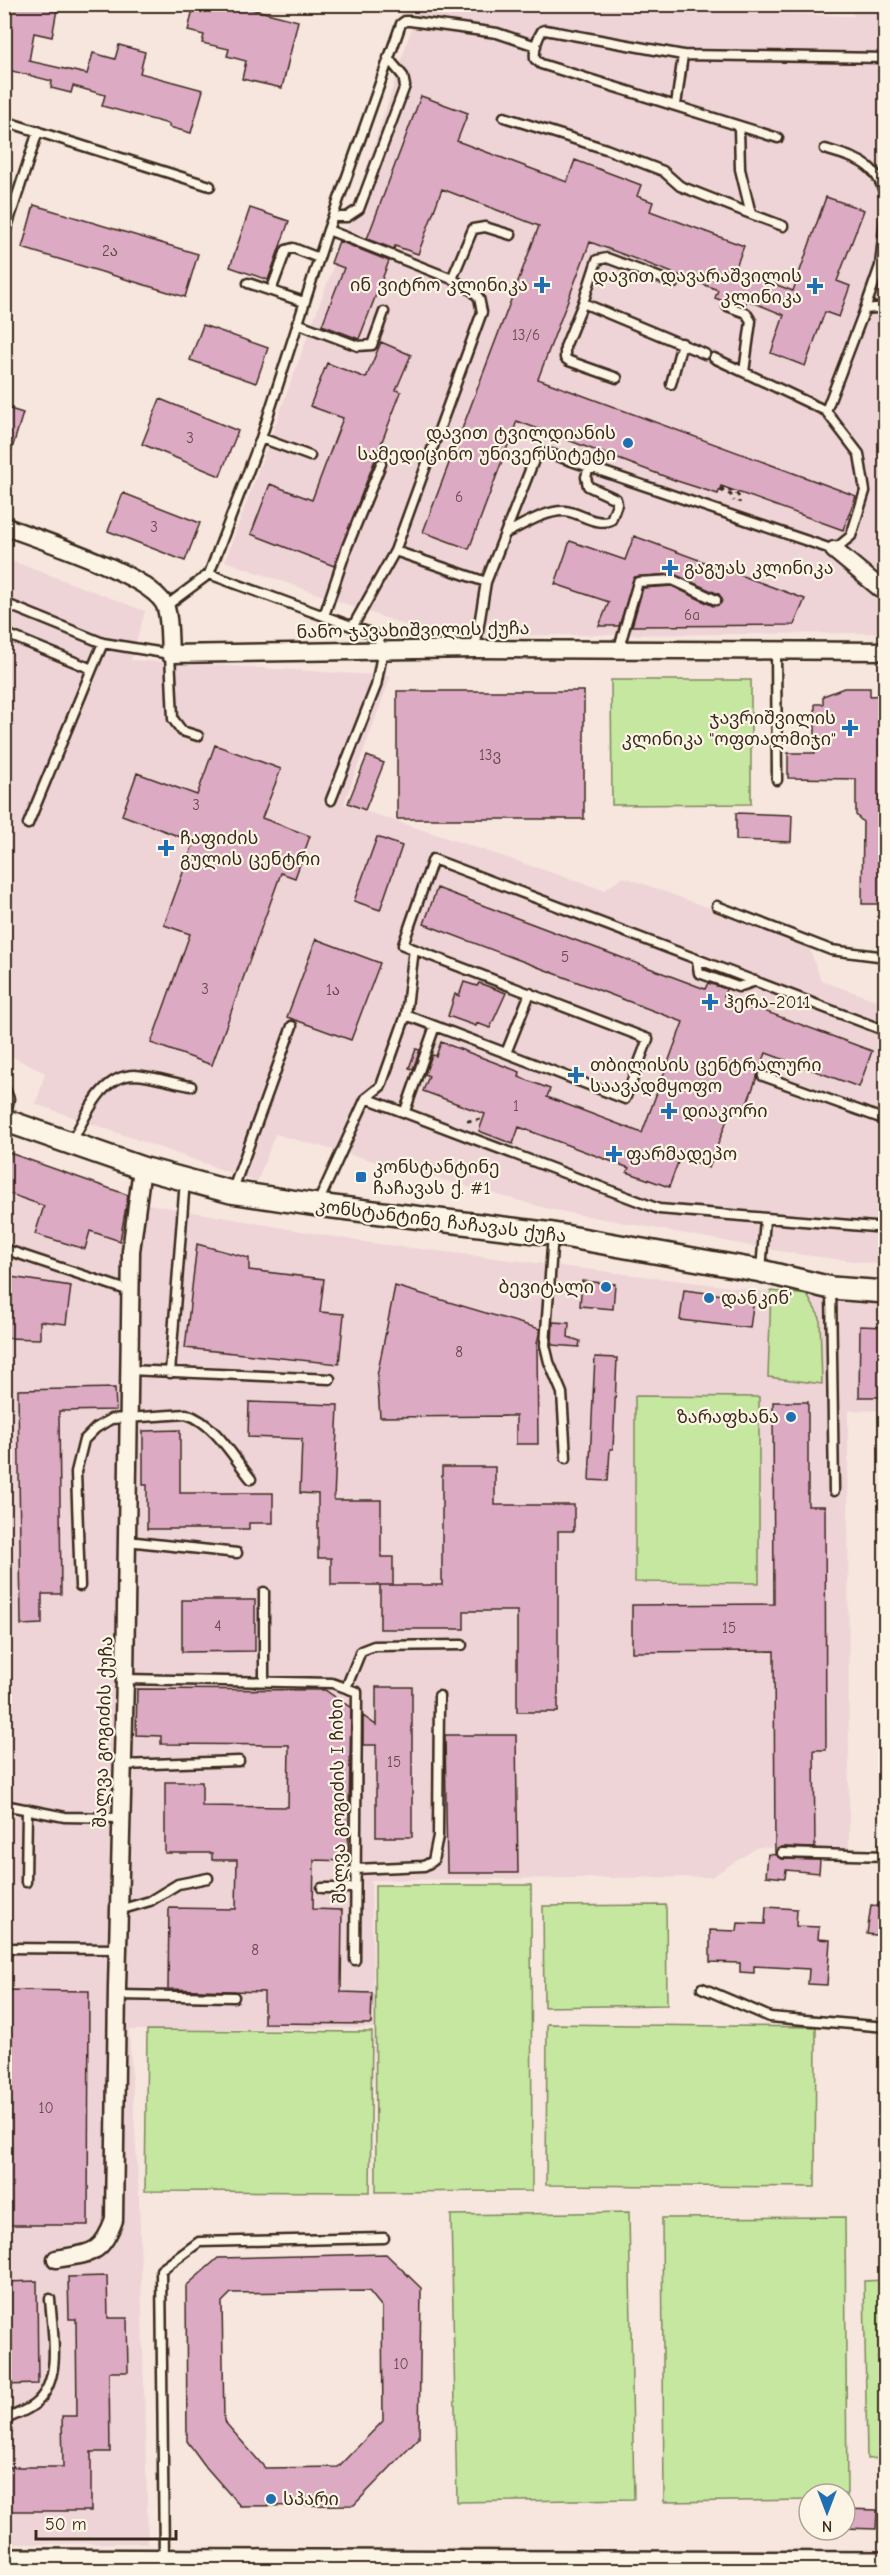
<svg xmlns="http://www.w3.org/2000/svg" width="890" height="2575" font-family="'Comic Neue','Noto Sans Georgian',sans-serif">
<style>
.built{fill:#eed4d6}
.green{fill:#c5e79f;stroke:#80885e;stroke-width:1.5}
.building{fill:#ddaac4;stroke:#3b2a1e;stroke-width:1.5;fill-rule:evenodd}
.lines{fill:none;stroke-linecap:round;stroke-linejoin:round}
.service-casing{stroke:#3b2a1e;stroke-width:13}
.minor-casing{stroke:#3b2a1e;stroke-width:21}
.tertiary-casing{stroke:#3b2a1e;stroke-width:26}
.path{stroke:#3b2a1e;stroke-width:3;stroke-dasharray:4.5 4.5;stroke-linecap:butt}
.service{stroke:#fcf5e5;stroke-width:8}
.minor{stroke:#fcf5e5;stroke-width:16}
.tertiary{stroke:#fcf5e5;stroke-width:21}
.poi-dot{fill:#1f6fb2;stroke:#fcf5e5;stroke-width:2}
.labels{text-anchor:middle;stroke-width:4.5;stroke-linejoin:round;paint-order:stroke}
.number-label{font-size:15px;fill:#644a48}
.poi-label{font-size:18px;fill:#3b2a1e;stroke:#fcf5e5;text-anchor:start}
.street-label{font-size:18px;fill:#3b2a1e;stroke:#fcf5e5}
</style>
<rect width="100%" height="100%" fill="#f6e6de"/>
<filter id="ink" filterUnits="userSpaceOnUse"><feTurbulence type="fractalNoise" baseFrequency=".0167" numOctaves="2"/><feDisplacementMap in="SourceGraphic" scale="12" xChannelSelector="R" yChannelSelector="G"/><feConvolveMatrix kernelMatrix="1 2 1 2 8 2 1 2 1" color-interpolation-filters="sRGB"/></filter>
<g filter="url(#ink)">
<path class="built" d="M651 4 712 11 853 16 854 5H885V633L436 636 225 561 350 221 419 5Z
M4 558 145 611 131 660 391 676 344 804 604 890 624 877 808 944 821 981 885 1003V1265L796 1254 549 1209 275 1134 257 1182 36 1104 45 1073 5 1053Z
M4 1151 131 1201 363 1242 848 1301 885 1304V1410L848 1411 849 1850 758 1847 711 1877 371 1880 374 2028 129 2030 139 2197 148 2543 5 2544Z"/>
<path class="green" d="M611 680H751V804L612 805Z
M771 1291 807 1295 820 1318 822 1384 768 1377Z
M635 1396 759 1397V1583L635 1582Z
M375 1885H531L532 2191 376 2192Z
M666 1905 667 2005 544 2007 543 1906Z
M547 2024 816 2027 815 2187 546 2185Z
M147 2030 372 2032 370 2192 145 2191Z
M629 2212 634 2499 457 2502 451 2215Z
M845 2217 847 2500H845V2494H809V2500L664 2502 662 2218Z
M885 2280V2458L867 2459 864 2281Z"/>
<path class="building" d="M4 4H58L52 37 34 33 29 61 87 74 93 53 115 59 119 45 145 52 140 73 203 90 191 133 169 127V124L102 106 105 95 73 86 71 93 51 88 52 81 4 69Z
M194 4H232L298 21 282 88 242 79 246 61 227 56 229 49 202 43 204 35 188 31Z
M421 96 468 113 457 141 567 182 575 160 641 185 637 196 653 202 650 211 744 246 735 269 793 291 826 197 864 210 837 281 850 286 839 317 825 312 805 366 771 353 784 315 747 300 745 306 729 300 723 301 715 298 718 290 590 242 538 379 856 496 843 530 721 486 718 494 677 481 517 421 469 549 423 532 539 226 442 189 418 254 395 246 394 249 367 239Z
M34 205 198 254 185 297 22 248Z
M250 208 289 221 268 280 230 267Z
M339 241 389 261 359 339 322 325 344 268 331 263Z
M203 325 268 348 256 383 190 360Z
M381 342 411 355 396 390 401 392 334 566 251 534 270 484 312 500 343 418 310 406 327 363 366 378Z
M160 399 238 431 220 476 142 444Z
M4 407 23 413 8 462H4Z
M123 493 200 523 185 561 108 531Z
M634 536 805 599 794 625 632 626 643 588 672 586 713 606 721 603 722 599 719 594 673 574 635 577 619 626H599L609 602 555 584 570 541 625 560Z
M844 688H870V696L885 695V904H862L863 822 856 815V779L788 778V753H815V704H823V696Z
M397 691H584V819H397Z
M215 745 281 769 262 818 310 836 295 878 281 873 212 1065 151 1043 190 934 164 925 194 842 122 815 137 773 197 795Z
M367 756 384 763 365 810 348 803Z
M736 813 792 815 791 842 736 840Z
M377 837 402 846 380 910 354 901Z
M437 888 705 989 708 983 726 989 724 996 872 1051 859 1087 766 1053 745 1109 733 1104 709 1168 680 1157 669 1187 627 1172 629 1168 519 1127 513 1144 479 1131 485 1114 423 1091 429 1076 425 1074 432 1055 436 1056 441 1042 520 1072 519 1077 550 1089 547 1097 642 1133 683 1022 424 924Z
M316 939 380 963 351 1040 287 1017Z
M464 982 477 986 479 983 506 993 490 1028 477 1023 476 1026 448 1016 455 994 459 996Z
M416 1049 420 1050 413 1069 409 1068Z
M4 1151 128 1195 120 1241 90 1231 85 1249 35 1234 44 1206 4 1192Z
M197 1244 249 1258V1270L324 1279 320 1312 344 1314 339 1364 185 1348Z
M4 1276 71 1286 66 1324 40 1321V1339L4 1338Z
M582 1281 615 1284 613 1309 580 1306Z
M395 1286 540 1329 537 1344 538 1444H516V1416L380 1417 377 1376Z
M684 1290 754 1299 750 1328 680 1320Z
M553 1322 569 1323 568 1337 580 1341 579 1347 552 1345Z
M860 1326 885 1327V1397H859Z
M595 1357 617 1358 613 1449H610L608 1481 589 1480Z
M115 1388 116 1410 59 1411 61 1594H42V1624L21 1625 18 1390Z
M249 1402 338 1405 334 1500H381V1557H393V1585H331V1558H318V1494L300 1493 302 1439 248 1437Z
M773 1402H808V1506H825L826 1750H814L815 1848 782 1847 777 1849 776 1853 781 1859 820 1860 819 1873 786 1870 785 1878 766 1876 768 1854 775 1855 774 1651 632 1652V1605L774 1604Z
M180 1430V1493H273V1523H249V1529H147V1485H143V1431Z
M442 1467H495V1505H574V1531H558V1712H517V1611H464V1629H380V1585H442Z
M182 1600H255V1651L182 1652Z
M376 1687H412V1837H376V1745H363V1716L376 1725Z
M137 1689 325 1690 351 1708 348 1861 314 1860 313 1909 342 1910 341 1992 372 1993 371 2024 264 2023V1992L168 1989 169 1908 236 1909 237 1860H212V1853H165V1782H202V1806L288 1807 289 1745 161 1744V1736L136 1735Z
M445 1735H516L518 1873H447Z
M871 1905 885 1907V1936L867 1934Z
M766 1907 797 1909 796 1926 819 1927 818 1939 830 1940 827 1985 808 1984 809 1969 754 1966V1973L740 1972V1963L710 1962V1930L737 1931 738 1923 765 1924Z
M4 1990 89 1991 88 2225H4Z
M386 2254 421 2288 419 2438 354 2505 240 2506 206 2467 187 2441 186 2286 218 2258ZM369 2291 382 2307 383 2421 338 2467 265 2468 224 2421 222 2302 231 2293Z
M107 2276 108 2318H127L128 2372H109L110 2452H91V2511H4V2467H63L62 2416H77L76 2319H69L68 2277Z
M37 2281 38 2384 4 2385V2282Z
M845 2509 877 2510 876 2529 845 2528Z"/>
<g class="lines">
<g class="service-casing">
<path id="service" d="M683 55 886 58
M676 105 683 55 545 30 542 31C537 39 534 50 535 59L541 64 778 138
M504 117 606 149 663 171 680 186 751 214
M4 121 210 186
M739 128 740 169 751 214 783 226
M825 149C858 159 881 164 886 203
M333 217H347L359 209 405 86 403 76 388 58
M328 230 452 279 474 292 479 298 482 312 395 551 486 582 534 460 537 456 548 453 834 550 851 536 865 491 859 454 826 411 714 358
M4 236 38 131
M452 279 473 229 485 227 511 235
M248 283 304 302
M271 291 286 250 293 248 319 258
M583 303 597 260 607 258 674 283
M727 306 746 313 751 321 744 372
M865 309 880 266 886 208
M297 323 358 346 372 345 384 312
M617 378 569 361 565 358V347L583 303 705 354
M671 384 682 343
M826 411 865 309 886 307
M261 438 310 456
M506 533C523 525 546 510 565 511 579 512 597 527 611 520L617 504 616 499 588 486 586 477 589 467
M209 574 261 438 328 230 401 24 405 21H410L497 33 536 46
M4 603 103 643 170 654 173 719 182 731 198 736
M166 606 209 574 376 635 383 649 376 686 331 800
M324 616 347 547 381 464
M353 626 395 551
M4 633 92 669 28 824
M619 648 638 582 673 580 716 600
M475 649 486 582
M776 650 777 780
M92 669 103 643
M717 906 831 950 886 957
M697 960 699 973 738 987 756 981
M406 1015 506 1053 530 993
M506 1053 625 1099 648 1039 403 945 433 859 886 1031
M763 1076 886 1120
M4 1086 9 1099 5 1120
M366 1098 659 1209 886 1228
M405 1111 435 1026
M71 1143C86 1117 100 1075 135 1075 153 1076 173 1083 191 1086
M232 1192 292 1026
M317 1205 366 1098 381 1086 406 1015 414 949
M553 1234 545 1345 549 1362 562 1393 566 1458
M4 1249 130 1291
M761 1271 765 1219
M831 1288 834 1491
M129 1370 330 1379
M170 1373 185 1180
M127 1541 237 1553
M80 1586 76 1472 84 1440 96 1428 111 1419 186 1414C215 1423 233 1457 251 1479
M264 1592V1681
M125 1679 332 1683 357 1692 355 1960
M346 1688 361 1651 374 1646 462 1645
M122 1765 239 1761
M4 1805 65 1817 120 1818
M782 1853 886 1856
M355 1869 424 1866 433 1861 438 1836 439 1696
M26 1882 27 1809
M322 1888H355
M119 1910 150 1901 178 1884 208 1878
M4 1948 117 1949
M702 1988 770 2017 886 2027
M117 1995 234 1997
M4 2420C14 2415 30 2410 37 2402 63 2378 52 2330 50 2299
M164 2560 161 2270 199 2242 384 2238"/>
</g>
<g class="minor-casing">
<path id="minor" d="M4 526C37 539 156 576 166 608 170 622 169 639 170 654L475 649 886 651
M834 550 886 593
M56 2259C90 2253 101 2256 114 2220L117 1987 125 1679 131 1251 142 1168"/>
</g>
<g class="tertiary-casing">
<path id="tertiary" d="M4 1120 142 1168 231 1192 317 1205 553 1234 761 1271 831 1288 886 1292
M4 2560 886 2563"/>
</g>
<path class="path" d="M720 490 723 488 736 493 740 498 739 503
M720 490 731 495 734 501
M467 1121 483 1119"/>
<use href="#service" class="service"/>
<use href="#minor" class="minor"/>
<use href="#tertiary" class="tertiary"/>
</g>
</g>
<g class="poi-dot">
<path d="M539 276h6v6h6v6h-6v6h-6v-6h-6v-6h6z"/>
<path d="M812 277h6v6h6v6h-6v6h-6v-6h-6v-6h6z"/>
<circle cx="628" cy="443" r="6"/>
<path d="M667 559h6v6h6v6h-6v6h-6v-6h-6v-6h6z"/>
<path d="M847 719h6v6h6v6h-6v6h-6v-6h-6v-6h6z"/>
<path d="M163 839h6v6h6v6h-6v6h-6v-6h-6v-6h6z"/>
<path d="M707 993h6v6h6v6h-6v6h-6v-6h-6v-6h6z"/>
<path d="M573 1066h6v6h6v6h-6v6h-6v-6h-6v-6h6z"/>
<path d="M666 1102h6v6h6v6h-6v6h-6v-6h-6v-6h6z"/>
<path d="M611 1145h6v6h6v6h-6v6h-6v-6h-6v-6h6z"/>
<rect x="355" y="1171" width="12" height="12" rx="3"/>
<circle cx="606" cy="1287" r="6"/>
<circle cx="709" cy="1298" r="6"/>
<circle cx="791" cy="1417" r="6"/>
<circle cx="271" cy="2499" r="6"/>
</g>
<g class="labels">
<g class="number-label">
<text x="110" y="256">2ა</text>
<text x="526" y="340">13/6</text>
<text x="190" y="443">3</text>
<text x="459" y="502">6</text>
<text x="154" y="532">3</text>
<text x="692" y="620">6a</text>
<text x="490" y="760">13ვ</text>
<text x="196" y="810">3</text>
<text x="565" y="962">5</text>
<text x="205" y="994">3</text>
<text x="333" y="995">1ა</text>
<text x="516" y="1111">1</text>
<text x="459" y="1357">8</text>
<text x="218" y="1631">4</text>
<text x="729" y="1633">15</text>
<text x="394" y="1767">15</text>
<text x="255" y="1955">8</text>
<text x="46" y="2113">10</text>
<text x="401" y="2369">10</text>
</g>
<g class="poi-label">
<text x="802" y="282" text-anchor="end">დავით დავარაშვილის<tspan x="802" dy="21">კლინიკა</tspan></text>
<text x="528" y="291" text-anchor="end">ინ ვიტრო კლინიკა</text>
<text x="616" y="439" text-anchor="end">დავით ტვილდიანის<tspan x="616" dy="21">სამედიცინო უნივერსიტეტი</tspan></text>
<text x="684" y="574">გაგუას კლინიკა</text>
<text x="836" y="724" text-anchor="end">ჯავრიშვილის<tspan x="836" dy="21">კლინიკა "ოფთალმიჯი"</tspan></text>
<text x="180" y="844">ჩაფიძის<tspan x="180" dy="21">გულის ცენტრი</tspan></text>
<text x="724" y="1008">ჰერა-2011</text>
<text x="590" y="1071">თბილისის ცენტრალური<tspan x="590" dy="21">საავადმყოფო</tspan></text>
<text x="682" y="1117">დიაკორი</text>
<text x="626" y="1160">ფარმადეპო</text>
<text x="373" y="1173">კონსტანტინე<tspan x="373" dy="21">ჩაჩავას ქ. #1</tspan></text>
<text x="594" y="1293" text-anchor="end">ბევიტალი</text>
<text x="721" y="1304">დანკინ'</text>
<text x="779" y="1423" text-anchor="end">ზარაფხანა</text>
<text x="283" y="2505">სპარი</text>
</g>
<g class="street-label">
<text transform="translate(413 630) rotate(-1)" y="6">ნანო ჯავახიშვილის ქუჩა</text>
<text transform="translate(441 1221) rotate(7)" y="6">კონსტანტინე ჩაჩავას ქუჩა</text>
<text transform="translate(103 1732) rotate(-88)" y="6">შალვა გოგიძის ქუჩა</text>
<text transform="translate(338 1801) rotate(-91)" y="6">შალვა გოგიძის I ჩიხი</text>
</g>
</g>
<rect width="890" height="2575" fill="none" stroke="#fcf5e5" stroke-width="24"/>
<rect x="12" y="12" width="866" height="2551" fill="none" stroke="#3b2a1e" stroke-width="2" filter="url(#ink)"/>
<g transform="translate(827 2512) rotate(180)"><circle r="28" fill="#fcf5e5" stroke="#afa495" stroke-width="1.5"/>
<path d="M0-4.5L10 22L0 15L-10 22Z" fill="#1f6fb2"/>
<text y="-9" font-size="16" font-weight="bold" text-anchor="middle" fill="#3b2a1e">N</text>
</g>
<path d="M36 2530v9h140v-9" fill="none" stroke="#3b2a1e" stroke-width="3"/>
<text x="45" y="2530" font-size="18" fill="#3b2a1e" stroke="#fcf5e5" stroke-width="4.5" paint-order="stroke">50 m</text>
</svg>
